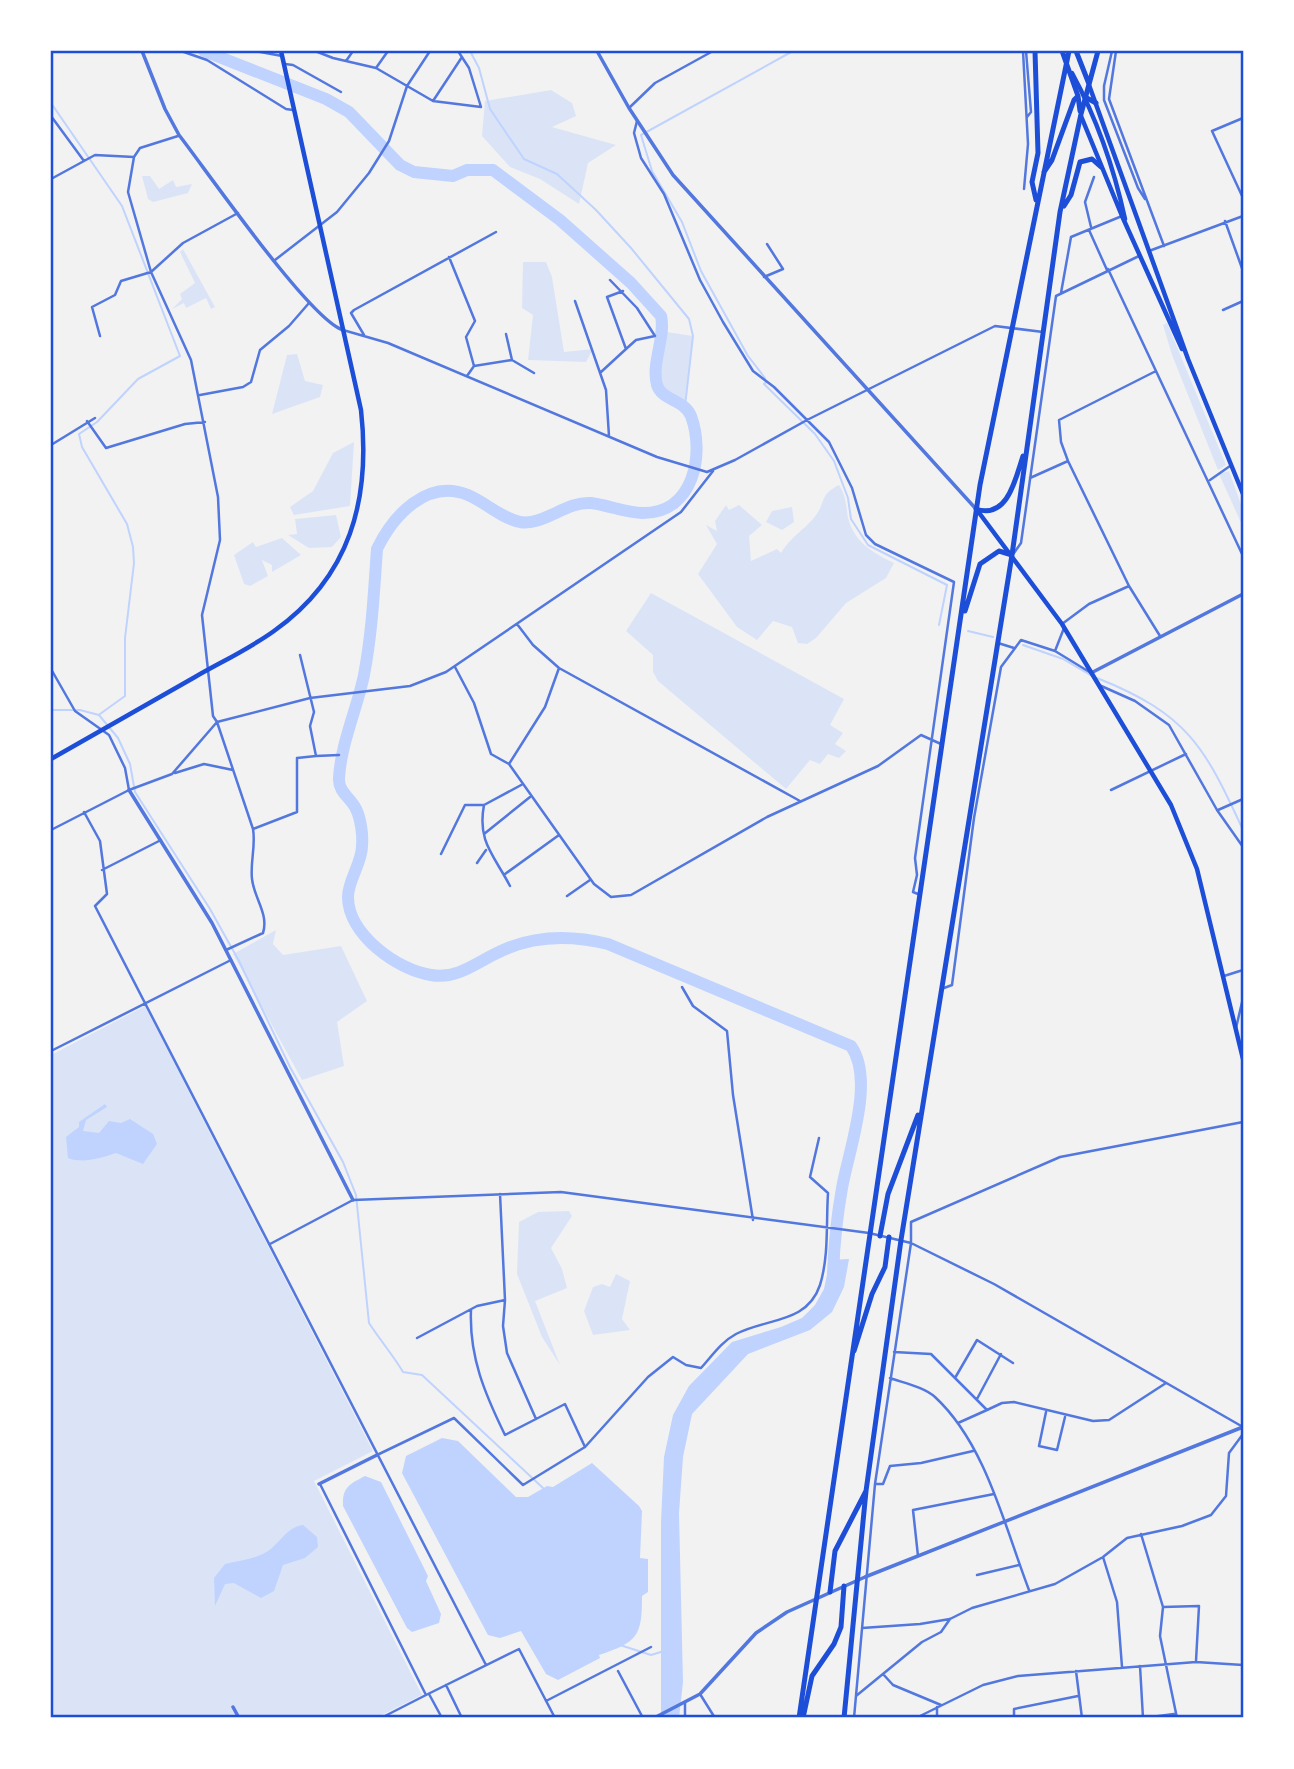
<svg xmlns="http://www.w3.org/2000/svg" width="1294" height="1769" font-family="'Work Sans',sans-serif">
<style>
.green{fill:#dbe4f7}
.water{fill:#bfd3fe}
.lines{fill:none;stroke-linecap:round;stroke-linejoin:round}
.stream{stroke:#bfd3fe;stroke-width:2}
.river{stroke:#bfd3fe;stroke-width:12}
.minor{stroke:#5277de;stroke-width:2.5}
.tertiary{stroke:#5277de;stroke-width:3.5}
.secondary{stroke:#1d4ed8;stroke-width:4.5}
.trunk{stroke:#1d4ed8;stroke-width:5}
.neatline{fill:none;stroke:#1d4ed8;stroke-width:2.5}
</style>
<rect width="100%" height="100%" fill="#f2f2f2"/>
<path class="green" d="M551 90 572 103 576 116 552 127 616 145 588 163 579 204 540 179 510 167 482 136 485 101Z
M142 176H150L159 189 173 180 176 187 192 184 188 193 153 202 148 199Z
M183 249 215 307 211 309 206 298 186 308 184 303 172 309 182 299 180 294 195 283 180 252Z
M523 262H546L552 277 564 352 593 349 586 362 528 360 533 315 522 308Z
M1167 323 1226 465 1218 470 1172 355 1163 325Z
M660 331 693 336 685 406 661 393 656 382Z
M297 354 305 381 323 385 320 397 272 414 287 355Z
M354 442 350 506 294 515 290 507 313 491 333 453Z
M1229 471 1243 510V527L1219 474Z
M839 485C846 495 846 506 848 518 855 543 872 552 894 563L886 578 846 603 816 638 807 644 798 643 792 627 773 621 757 640 737 627 698 574 717 544 706 525 717 531 715 521 726 505 729 510 739 505 762 525 749 536 751 561 777 549 781 553C793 534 805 530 816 515 826 502 819 495 839 485Z
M792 507 794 522 782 530 766 522 772 511Z
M336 515 341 537 332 547 309 548 288 535 297 534 295 519Z
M282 538 301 555 272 572V565L262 560 268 576 250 586 244 584 234 555 253 542 256 547Z
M651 593 844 699 830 725 843 733 835 744 846 751 839 758 828 754 820 764 810 760 786 789 658 681 653 672V655L626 631Z
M276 930 273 944 283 955 341 946 367 1001 337 1022 344 1066 302 1080 233 954Z
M145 1006 373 1451 314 1481 422 1695 376 1718H51V1055Z
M569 1211 572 1216 551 1248 562 1269 567 1288 535 1301 560 1365 542 1337 517 1274 519 1222 538 1212Z
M616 1274 630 1281 622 1319 630 1330 593 1335 584 1311 593 1287 602 1284 610 1287Z"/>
<path class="water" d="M105 1104 107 1107 86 1120 83 1131 99 1133 109 1121 121 1123 130 1119 153 1134 157 1144 143 1164 116 1153C101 1158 83 1164 68 1158L66 1137 79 1127V1122Z
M849 1259 844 1287 832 1312 810 1330 748 1354 692 1414 683 1457 679 1513 683 1682 679 1718H661V1522L664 1457 673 1415 689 1386 732 1342 781 1327 802 1318 815 1305 824 1289 830 1260Z
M442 1438 458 1441 516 1497H528L547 1486 553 1487 592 1463 639 1506 642 1511 640 1558 648 1559V1592L642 1596C642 1636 638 1642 599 1655L600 1658 558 1680 546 1674 521 1631 500 1638 488 1635 402 1473 406 1456Z
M365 1476 381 1482 428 1576 426 1581 441 1614 439 1623 412 1632 407 1628 343 1506C342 1487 350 1484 365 1476Z
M303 1525 317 1537 318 1547 305 1558 283 1565 274 1591 261 1598 234 1583 225 1584 215 1606 214 1578 225 1564C239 1560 254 1560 268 1551 280 1543 287 1527 303 1525Z"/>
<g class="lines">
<path class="stream" d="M470 51 479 68 490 109 524 159 557 174 596 210 631 248 689 319 693 336 685 406
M51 103 122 206 180 356 138 379 97 422 79 434 82 447 127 524 133 547 134 563 125 638V696L100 714
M765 378 748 356 701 271 682 222 652 171 641 135 793 51
M766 382 764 384 815 434 834 461 848 498 851 519 868 545 947 585 939 625
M968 631 993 637
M1023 645 1063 659 1092 676
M1097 678C1187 714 1204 745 1243 830
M51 710H80L99 715 118 738 130 764 135 792 210 909 239 961 290 1067 343 1162 356 1195 369 1323C380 1340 393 1355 403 1372L422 1375 543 1488
M620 1645 651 1655 664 1651"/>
<path class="river" d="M204 51 326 99 349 112 400 165 414 172 453 176 467 170H493L560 220 631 283 661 316C666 337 651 363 657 385 662 401 684 399 691 416 705 454 694 513 643 513 626 513 608 505 591 503 566 501 544 526 520 522 501 518 485 502 468 495 427 478 393 516 377 549 374 591 372 633 364 675 357 709 341 743 339 778 338 792 351 798 356 809 361 819 363 836 362 846 362 863 348 880 348 897 348 934 397 970 431 975 457 980 477 962 499 952 534 935 571 935 608 944L851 1046C875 1080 849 1149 842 1188 837 1216 834 1245 833 1274"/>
<path class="minor" d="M181 51 207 60 286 109 293 110
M255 51 282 56
M315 51 333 58 376 68
M388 51 376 68 433 101 481 107 469 68 458 51
M1023 51 1028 144 1024 189
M1026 51 1031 112 1027 117
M1112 51 1104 86V100L1138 188 1145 199
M1116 51 1109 99 1164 246
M346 61 353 51
M285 64 293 65 341 92
M433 101 462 57
M629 108 655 83 713 51
M51 116 84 161
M1243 118 1212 131 1243 198
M637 121 634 133 641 158 664 194 700 280 723 322 753 371 774 387 829 442 852 488 866 535 875 544 954 582 915 858 917 875 913 892 918 894
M178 136 140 148 134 157 128 192 151 272 191 360 218 497 220 540 202 615 213 716 217 722 253 829C256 846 250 862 252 879 254 898 269 914 263 933L226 950
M51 179 95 155 134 157
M1225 221 1243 271
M1091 227 1085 202 1094 177
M1089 230 1107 270
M1149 251 1243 216
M449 257 475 321 466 337 474 366 467 376
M275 260 337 212 369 173 389 141 407 86 430 51
M1108 269 1243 556
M764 277 783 269 767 244
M610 280 637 308 655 336 636 340 626 349
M1061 293 1071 237 1122 216
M575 301 606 390 609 436
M1223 310 1243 301
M343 330 388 343 657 457 707 472 735 460 807 420 995 326 1043 332
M506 334 512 360
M364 335 351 313 354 310 496 232
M100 336 92 307 115 295 121 281 151 272 183 243 238 213
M474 366 512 360 534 373
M601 372 626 349 607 297 623 291
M200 395 243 387 251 382 260 350 289 326 309 303
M87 421 106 448 185 424 205 422
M51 445 95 418
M1030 478 1068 461
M1210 480 1230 466
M1014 553 1021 543 1056 296 1139 256
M1129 586 1068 461 1061 442 1059 420 1156 371
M517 624 533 645 559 668 800 801
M1062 624 1089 604 1129 586 1160 636
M998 643 1014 648
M1055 651 1064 628
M455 667 474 703 491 754 509 764
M559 668 545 707 509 764 594 884 611 897 631 895 767 817 878 766 921 735 941 744
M51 669 75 711 109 735 125 768 129 790
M1099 685 1135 701 1169 725 1217 810 1243 847
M316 756 339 755
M175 773 204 764 233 770
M1111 790 1186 754
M1218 810 1243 799
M84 812 100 841 107 894 95 906 486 1665
M253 829 297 812V758L316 756 310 726 314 712 300 655
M51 830 129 790 172 774 217 722 310 698 410 686 446 672 681 512 713 471
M484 834 530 797
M441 854 465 805H484
M477 863 486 850
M102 870 161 840
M505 874 559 835
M510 886C494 855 477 842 484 805L523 784
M567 896 590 880
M1224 976 1243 970
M682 987 693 1006 727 1031 733 1095 753 1220
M944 988 952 985 974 818 1001 667 1021 640 1055 651 1091 673
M1236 1028 1243 998
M51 1051 231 960
M500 1194 505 1300 503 1326 507 1353 536 1419 565 1404 585 1447
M270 1244 353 1200 561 1192 869 1233 911 1243 994 1284 1243 1427
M471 1310C469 1357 485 1394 505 1435L536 1419
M417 1338 477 1306 505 1300
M894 1352 931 1354 987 1410 1002 1403 1014 1402 1093 1421 1109 1420 1166 1383
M890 1378C904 1383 924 1387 935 1397 986 1444 1005 1528 1029 1590
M955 1378 977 1340 1013 1363
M977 1399 1001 1354
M1046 1412 1039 1446 1057 1450 1065 1417
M958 1423 987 1410
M377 1455 454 1418 523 1485 585 1447 648 1377 673 1357 686 1365 701 1368C712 1356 721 1342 736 1334 766 1318 807 1324 820 1285 829 1256 826 1223 828 1193L810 1177 819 1138
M320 1484 426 1695 381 1718
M875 1484H883L890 1466 921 1463 973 1451
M1141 1534 1163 1607 1160 1636 1177 1718
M918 1556 913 1510 994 1494
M1103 1557 1117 1602 1122 1667
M977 1575 1019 1565
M1163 1607 1199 1606 1196 1661
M862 1628 920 1624 950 1619 972 1608 1055 1584 1103 1557 1127 1538 1182 1526 1211 1515 1226 1496 1229 1453 1243 1434
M1140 1666 1143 1718 1174 1714
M618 1671 643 1718
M1076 1671 1082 1718
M883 1674 893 1685 941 1705
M446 1685 461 1716
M429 1694 442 1718
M700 1694 715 1718
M426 1695 519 1649 555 1718
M856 1696 922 1642 941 1632 950 1619
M546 1701 651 1647
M685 1703V1718
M937 1707V1718
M854 1718 875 1484 911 1243V1222L1060 1157 1243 1122
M916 1718 983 1685 1018 1676 1196 1662 1243 1665
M1014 1718V1709L1078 1696"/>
<path class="tertiary" d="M142 51 165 109 179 135C207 171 310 320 343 330
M597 51 629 108 673 175 976 509
M1091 673 1243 594
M129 790 212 923 353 1200
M319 1484 377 1455
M233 1707 239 1718
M654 1718 700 1694 756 1633 787 1612 865 1577 1243 1427"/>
<path class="secondary" d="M1072 73C1097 119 1114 168 1125 219
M1089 85 1188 359 1243 494
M1081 116 1122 216 1182 349
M977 510 1062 624 1171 805 1197 869 1243 1059
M51 759C99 732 147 704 195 677 221 662 249 649 274 631 350 577 371 500 361 410L281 51"/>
<path class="trunk" d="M1035 51 1038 153 1032 182 1036 200
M1062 51 1078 96 1080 111
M1076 51 1089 84
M1085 97 1096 103
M1044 172 1052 160 1074 100 1078 96
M1064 206 1071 195 1080 162 1092 159 1101 167
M976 509C1008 520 1016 477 1023 456
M965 611 980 564 999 551 1012 555
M880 1236 888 1194 918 1115
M854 1351 872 1294 885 1267 889 1237
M830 1592 835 1551 866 1491
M799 1718 980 485 1069 51
M803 1718 812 1676 834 1644 841 1627 844 1586
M844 1718 866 1491 901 1240 1012 555 1060 212 1081 114 1098 51"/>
</g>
<rect width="1294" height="1769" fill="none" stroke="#ffffff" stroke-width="105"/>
<rect x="52" y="52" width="1190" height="1664" class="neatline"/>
</svg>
